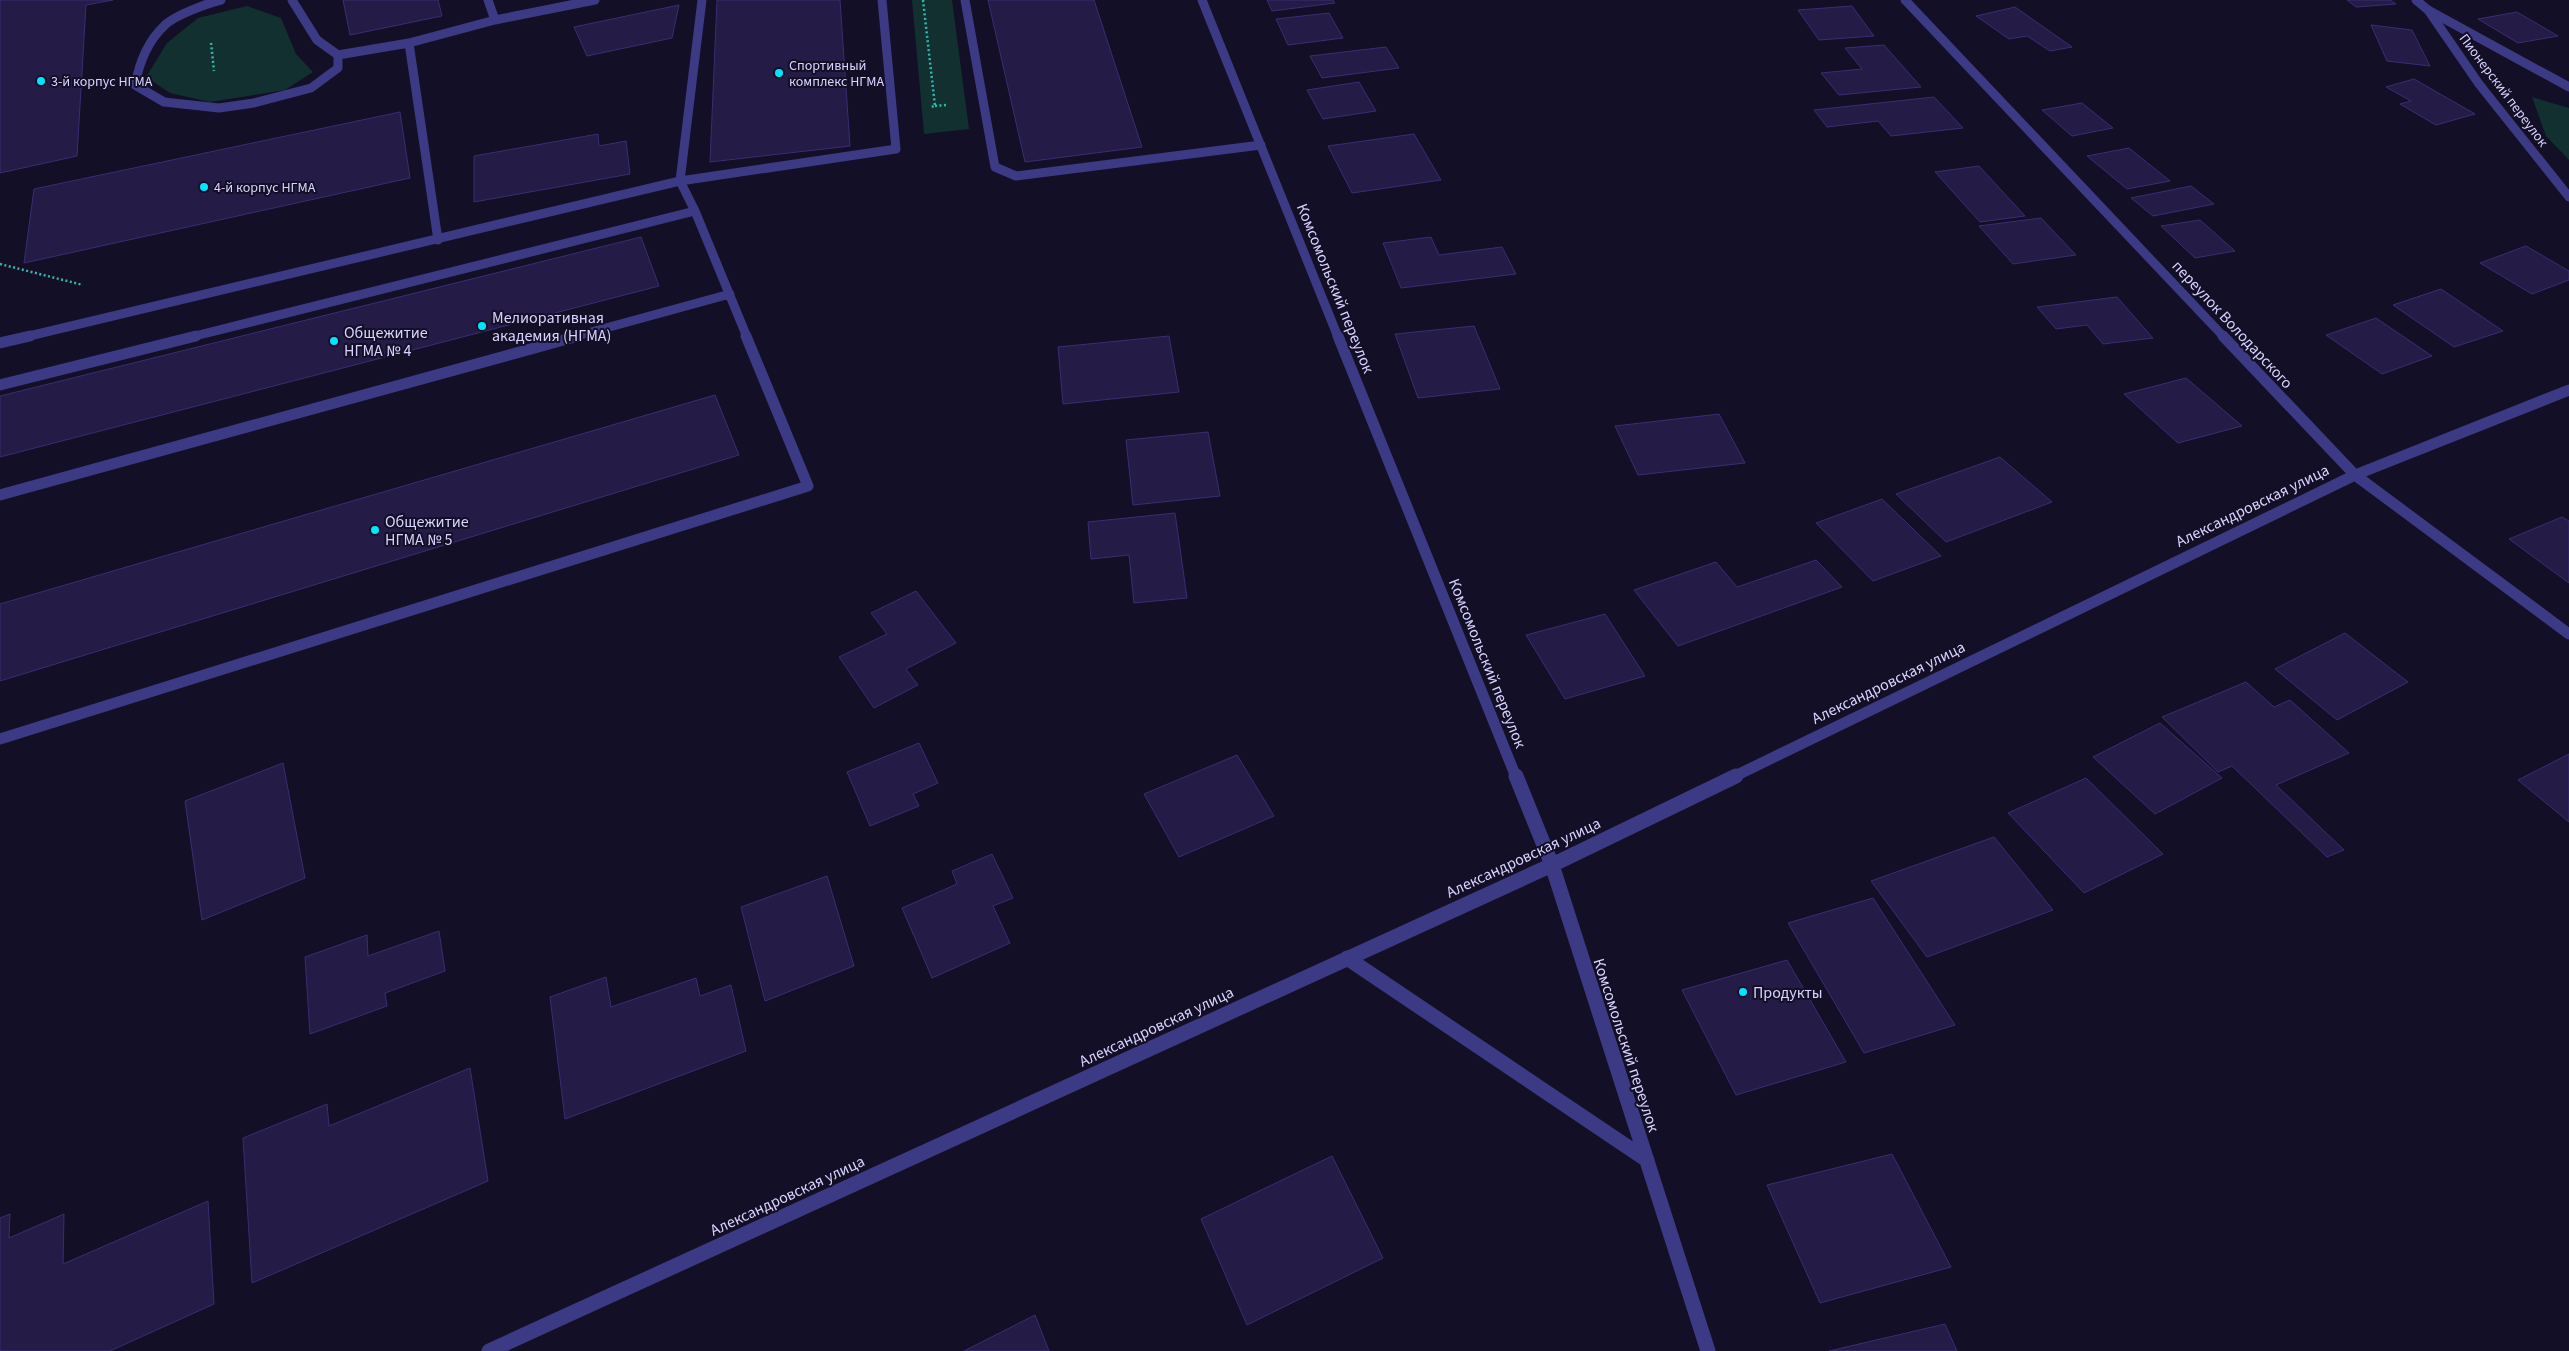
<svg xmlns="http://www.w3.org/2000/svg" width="2569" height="1351" font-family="'Source Sans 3',sans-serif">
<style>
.green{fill:#12302f}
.building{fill:#241b47;stroke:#3b2d73}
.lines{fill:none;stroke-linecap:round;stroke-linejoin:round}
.path{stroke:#2fb8b0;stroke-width:2.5;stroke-dasharray:2 2.5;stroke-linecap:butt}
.service-far1{stroke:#3d3a85;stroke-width:9}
.service{stroke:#3d3a85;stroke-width:11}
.minor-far2{stroke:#3d3a85;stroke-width:9}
.minor-far1{stroke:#3d3a85;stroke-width:11}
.minor{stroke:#3d3a85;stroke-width:15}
.poi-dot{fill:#00e5ff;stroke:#130f26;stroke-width:2}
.labels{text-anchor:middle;stroke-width:4;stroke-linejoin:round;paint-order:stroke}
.far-poi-label{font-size:14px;fill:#d9d4ff;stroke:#130f26;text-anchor:start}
.far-street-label{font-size:14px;fill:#d9d4ff;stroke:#130f26}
.street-label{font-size:16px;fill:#d9d4ff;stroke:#130f26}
.poi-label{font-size:16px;fill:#d9d4ff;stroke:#130f26;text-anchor:start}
</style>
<rect width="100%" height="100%" fill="#130f26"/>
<path class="green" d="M912 0H952L969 129 924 134Z
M247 6 281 18 296 54 313 72 285 90 210 102 170 93 146 77 167 43 198 18Z
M2532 97 2569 108V160L2546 136Z"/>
<path class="building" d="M0 0H113L86 5 77 156 0 173Z
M343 0H438L442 16 350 35Z
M717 0H840L850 146 710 162Z
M988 0H1094L1142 147 1025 162Z
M1267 0H1333L1335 3 1272 11Z
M2347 0H2390L2396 4 2356 7Z
M679 5 672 38 587 56 574 27Z
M1852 6 1874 36 1819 40 1798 10Z
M2015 7 2072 47 2050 51 2027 36 2009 39 1976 16Z
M2517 12 2558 36 2518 43 2478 19Z
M1329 13 1343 38 1288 45 1276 19Z
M2371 25 2412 30 2430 66 2387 61Z
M1884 45 1921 87 1839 95 1821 73 1862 69 1845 48Z
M1386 47 1399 68 1322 78 1310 56Z
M2414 79 2475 114 2436 125 2400 104 2411 101 2386 87Z
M1359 82 1376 111 1323 119 1307 90Z
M1934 97 1963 128 1891 136 1878 121 1827 127 1814 110Z
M2082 103 2113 128 2072 136 2042 110Z
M400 112 410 178 24 263 34 189Z
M598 134 599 146 626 141 630 174 474 202V156Z
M1414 134 1441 180 1352 193 1328 146Z
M2129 148 2170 181 2127 189 2087 156Z
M1979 166 2025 216 1980 222 1935 172Z
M2191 186 2214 204 2153 216 2131 198Z
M2041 218 2076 255 2013 264 1979 226Z
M2200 220 2235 251 2195 258 2161 226Z
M641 237 659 286 0 457V396Z
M1431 237 1439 255 1502 247 1516 274 1401 288 1383 243Z
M2526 246 2569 271V280L2532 294 2480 263Z
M2441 289 2503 331 2454 347 2393 305Z
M2117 297 2153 338 2103 344 2087 325 2056 329 2037 307Z
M2376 318 2432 356 2382 374 2326 335Z
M1474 326 1500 389 1418 398 1395 334Z
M1169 336 1179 392 1063 404 1058 347Z
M2186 378 2242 426 2178 443 2124 394Z
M715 395 739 455 0 681V604Z
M1719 414 1745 463 1638 475 1615 426Z
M1208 432 1220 496 1133 505 1126 440Z
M2000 457 2052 502 1946 542 1896 494Z
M1882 499 1941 556 1873 581 1816 523Z
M1175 513 1187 598 1134 603 1129 555 1091 559 1088 522Z
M2562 517 2569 521V583L2509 539Z
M1816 560 1842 587 1678 646 1634 590 1716 562 1737 587Z
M916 591 956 643 906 669 918 685 874 708 839 657 887 634 871 613Z
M1605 614 1645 676 1565 699 1526 635Z
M2345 633 2408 682 2337 720 2275 669Z
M2246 682 2274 707 2290 700 2349 753 2276 785 2344 850 2327 857 2232 766 2218 772 2162 717Z
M2160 723 2222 778 2155 814 2093 757Z
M919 743 938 783 913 794 919 806 870 826 847 772Z
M2569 754V822L2518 780Z
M1237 755 1274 816 1179 857 1144 794Z
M283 763 305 878 202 920 185 801Z
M2086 778 2163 854 2084 893 2008 813Z
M1994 837 2053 910 1927 957 1871 881Z
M992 854 1013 898 993 906 1010 943 932 978 902 908 957 884 952 871Z
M827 876 854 966 765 1001 741 907Z
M1873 898 1955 1025 1864 1053 1788 923Z
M439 931 445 971 385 993 387 1006 310 1034 305 957 367 935 368 956Z
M1787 960 1846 1062 1736 1095 1682 990Z
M606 977 611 1007 696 978 700 996 731 985 746 1051 565 1119 550 997Z
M470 1068 488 1181 252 1283 243 1138 327 1104 329 1126Z
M1892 1154 1951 1267 1820 1303 1767 1185Z
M1332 1156 1383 1258 1247 1325 1201 1219Z
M208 1201 214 1304 110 1351H0V1218L10 1214 9 1238 64 1214 63 1264Z
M1035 1315 1049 1351H964Z
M1945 1324 1957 1351H1829Z"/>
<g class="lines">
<path class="path" d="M923 0 935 106 930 107
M211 43 214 71
M935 106 946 105
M0 264 83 285"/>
<path class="service-far1" d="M221 0C208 3 173 16 164 26 148 41 139 64 135 85L164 102 219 108 254 103 311 88 338 68V55
M292 0 317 40 338 55 409 43
M488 0 495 20 595 0
M702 0 680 181 896 149 882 0
M965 0 995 167 1016 176 1261 145
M2428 10 2569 87
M438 240 409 43 495 20
M25 337 680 181 695 211 747 337
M191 337 695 211
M573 337 730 294"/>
<path class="service" d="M0 343 30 336
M0 385 196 336
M0 495 578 336
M0 739 808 486 746 336"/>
<path class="minor-far2" d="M1202 0 1338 337
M1905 0 2224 337
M2416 0 2428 10 2479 84 2569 197"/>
<path class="minor-far1" d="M1338 336 1516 777
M2223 336 2355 475 2569 634
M1733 777 2355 475 2569 390"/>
<path class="minor" d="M1516 776 1552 865 1708 1351
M1347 958 1647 1160
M489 1351 1552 865 1736 776"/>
</g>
<g class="poi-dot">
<circle cx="779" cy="73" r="5"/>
<circle cx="41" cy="81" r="5"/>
<circle cx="204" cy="187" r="5"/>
<circle cx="482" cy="326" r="5"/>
<circle cx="334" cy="341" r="5"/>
<circle cx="375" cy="530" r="5"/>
<circle cx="1743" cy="992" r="5"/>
</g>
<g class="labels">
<g class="far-poi-label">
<text x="789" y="70">Спортивный<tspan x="789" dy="16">комплекс НГМА</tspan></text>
<text x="51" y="86">3-й корпус НГМА</text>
<text x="214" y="192">4-й корпус НГМА</text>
</g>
<g class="far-street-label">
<text transform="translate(2504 90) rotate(53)" y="5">Пионерский переулок</text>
</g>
<g class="street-label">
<text transform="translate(1336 288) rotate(68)" y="6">Комсомольский переулок</text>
<text transform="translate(2233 324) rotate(47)" y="6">переулок Володарского</text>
<text transform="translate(2252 505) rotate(-26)" y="6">Александровская улица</text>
<text transform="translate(1488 663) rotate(68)" y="6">Комсомольский переулок</text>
<text transform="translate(1888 682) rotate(-26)" y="6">Александровская улица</text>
<text transform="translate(1523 857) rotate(-25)" y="6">Александровская улица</text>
<text transform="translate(1156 1026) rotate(-25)" y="6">Александровская улица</text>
<text transform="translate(1627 1045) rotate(72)" y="6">Комсомольский переулок</text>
<text transform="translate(787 1195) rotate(-25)" y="6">Александровская улица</text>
</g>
<g class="poi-label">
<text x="492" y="323">Мелиоративная<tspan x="492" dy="18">академия (НГМА)</tspan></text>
<text x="344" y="338">Общежитие<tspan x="344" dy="18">НГМА № 4</tspan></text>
<text x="385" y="527">Общежитие<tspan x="385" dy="18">НГМА № 5</tspan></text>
<text x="1753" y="998">Продукты</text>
</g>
</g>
</svg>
